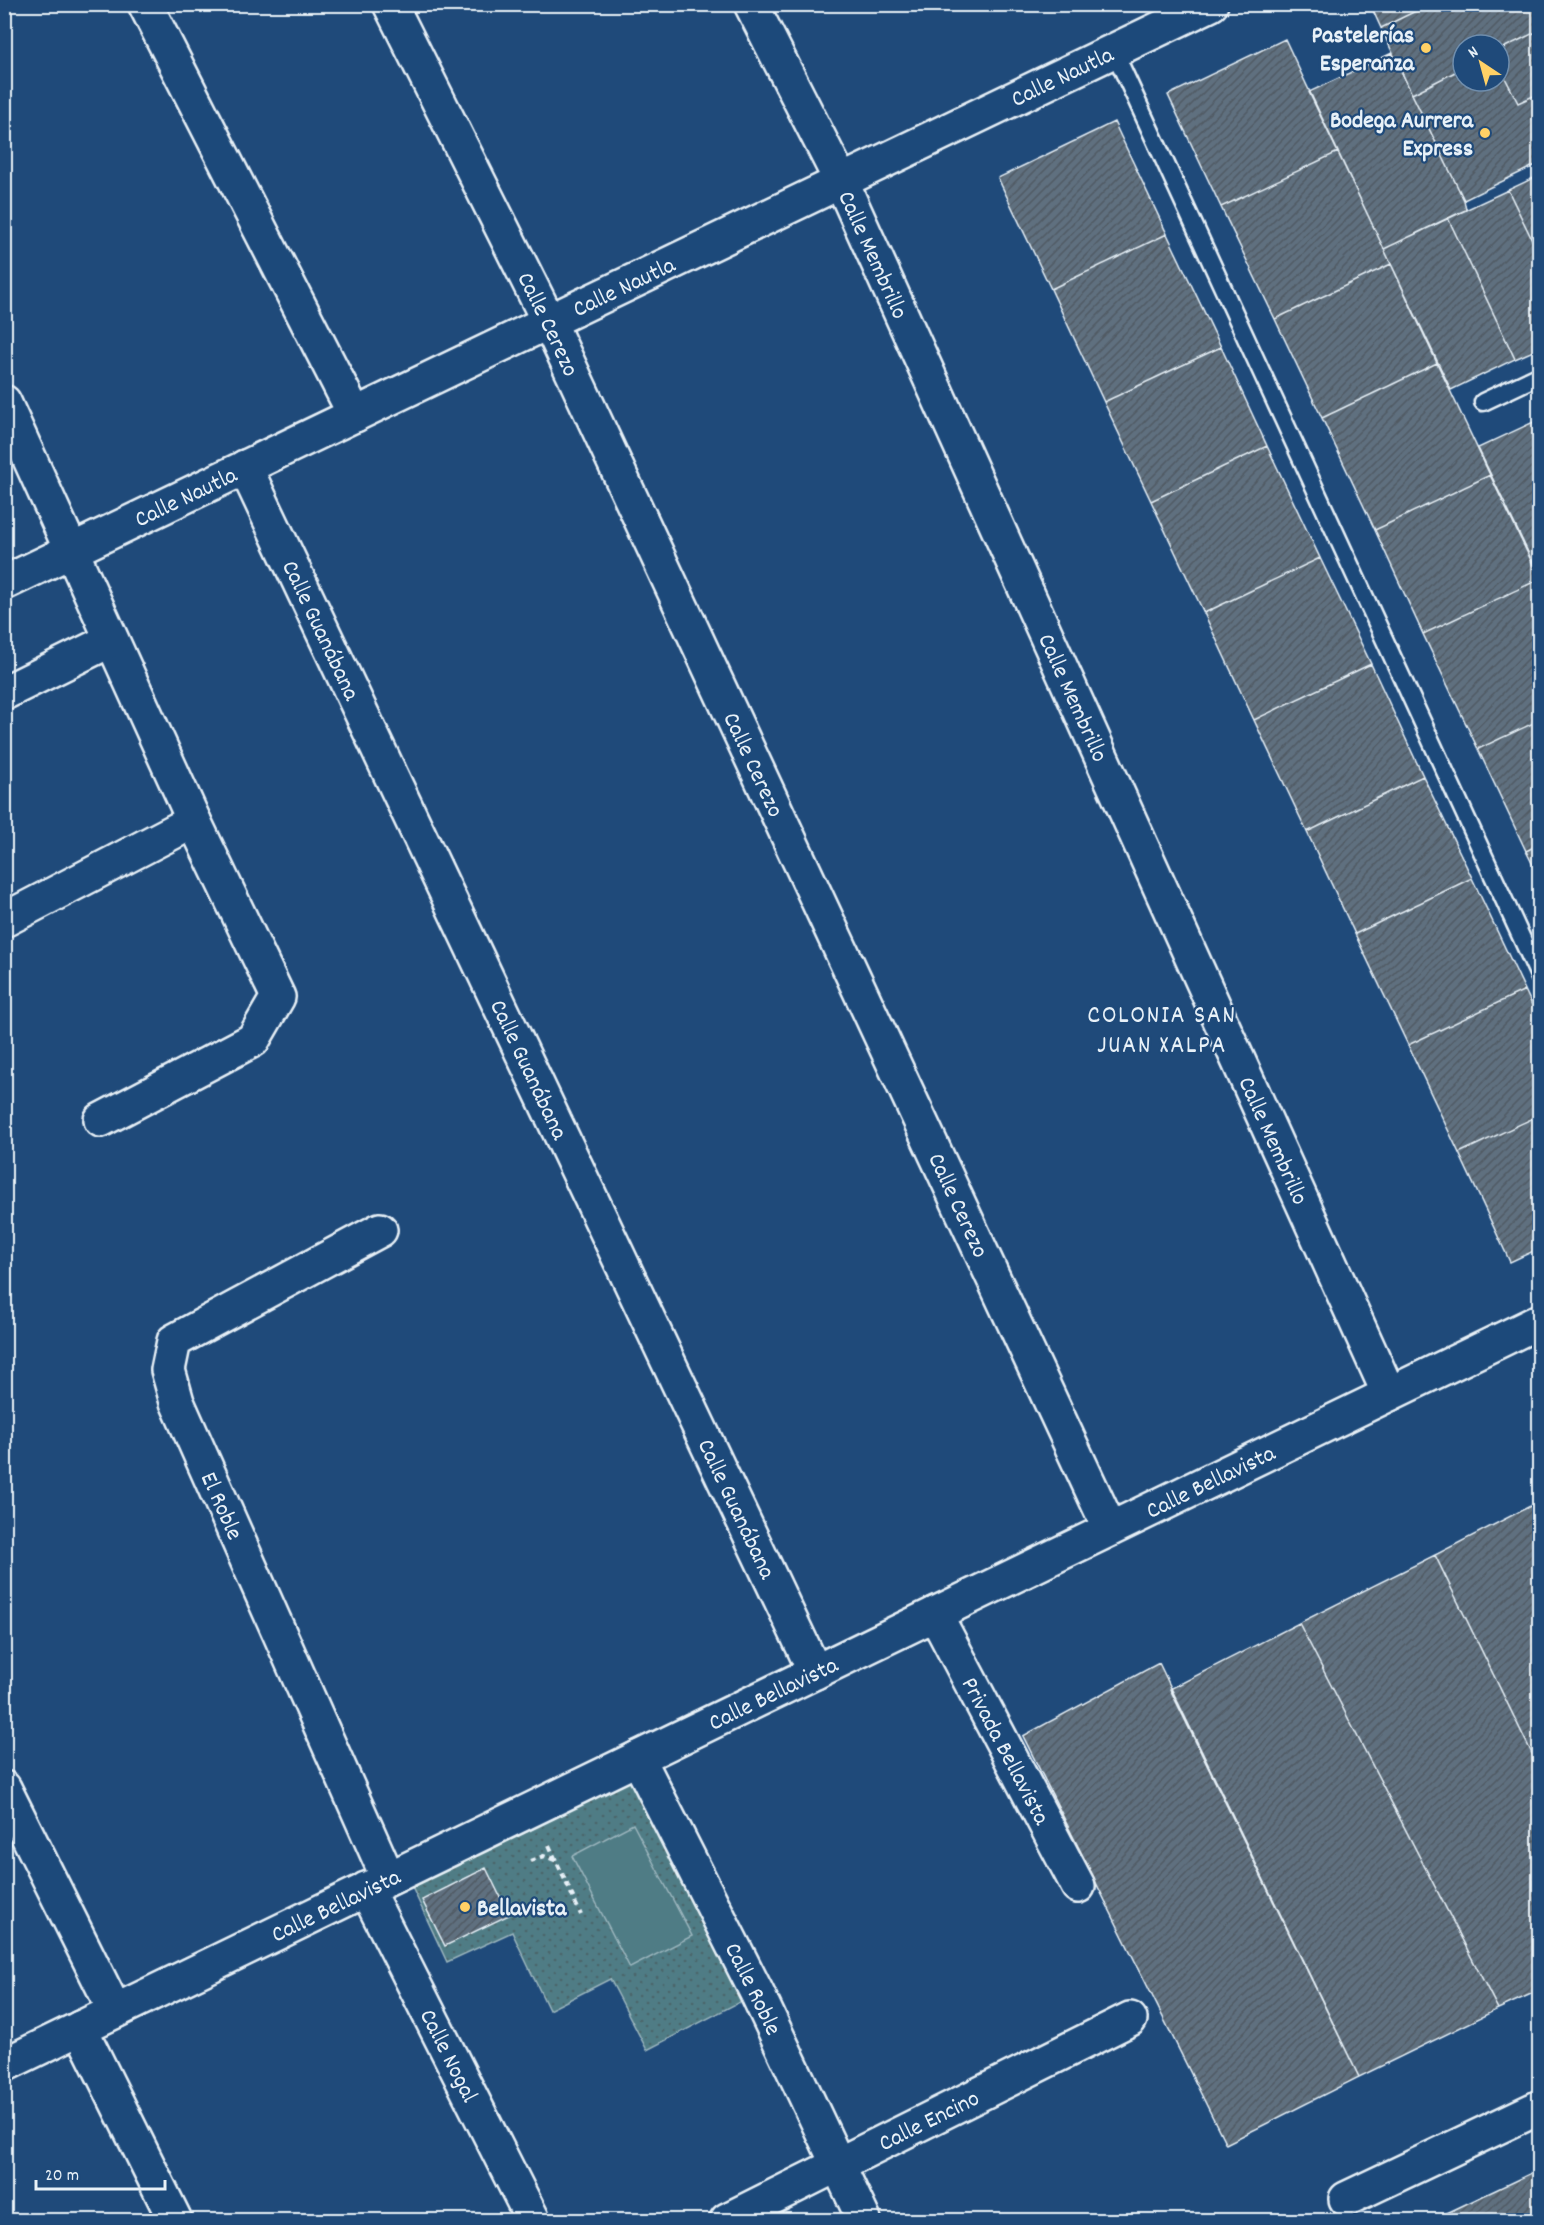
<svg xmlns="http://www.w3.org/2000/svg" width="1544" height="2225" font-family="Dekko,sans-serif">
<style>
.green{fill:url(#green-dots);stroke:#9cb6be;stroke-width:1.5}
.pitch{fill:#4f7c85;stroke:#9cb6be;stroke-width:1.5}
.building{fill:url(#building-hatch);stroke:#e8f1f8;stroke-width:1.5}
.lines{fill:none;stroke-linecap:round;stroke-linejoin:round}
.service-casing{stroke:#e8f1f8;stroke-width:21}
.minor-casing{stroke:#e8f1f8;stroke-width:38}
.path{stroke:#e8f1f8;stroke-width:4;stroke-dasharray:6 4.5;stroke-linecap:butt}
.service{stroke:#1f4a7a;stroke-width:16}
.minor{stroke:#1f4a7a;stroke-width:33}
.poi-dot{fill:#ffd166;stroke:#1f4a7a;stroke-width:2}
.labels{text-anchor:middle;stroke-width:4.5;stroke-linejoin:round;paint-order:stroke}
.poi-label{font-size:24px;font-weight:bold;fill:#e8f1f8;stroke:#1f4a7a;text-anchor:end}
.street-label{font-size:24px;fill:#e8f1f8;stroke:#1f4a7a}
.neighbourhood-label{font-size:26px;letter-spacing:1.5px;fill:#e8f1f8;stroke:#1f4a7a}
</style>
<defs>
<pattern id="green-dots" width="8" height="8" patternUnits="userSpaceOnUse" patternTransform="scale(1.5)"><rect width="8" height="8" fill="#4f7c85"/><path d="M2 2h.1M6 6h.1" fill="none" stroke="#4b656a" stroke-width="1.8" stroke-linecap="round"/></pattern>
<pattern id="building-hatch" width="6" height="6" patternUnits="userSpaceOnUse" patternTransform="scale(1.5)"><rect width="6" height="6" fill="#5e707f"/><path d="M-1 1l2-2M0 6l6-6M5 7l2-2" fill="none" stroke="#515a62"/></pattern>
</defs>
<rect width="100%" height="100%" fill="#1f4a7a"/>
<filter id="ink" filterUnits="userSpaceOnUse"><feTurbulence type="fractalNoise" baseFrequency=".0167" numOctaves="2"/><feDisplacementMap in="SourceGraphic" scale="12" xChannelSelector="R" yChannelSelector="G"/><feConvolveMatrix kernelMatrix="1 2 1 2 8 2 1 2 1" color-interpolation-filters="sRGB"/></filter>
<g filter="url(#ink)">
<path class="green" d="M638 1758 757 1993 647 2050 610 1979 549 2010 512 1932 447 1962 404 1870Z"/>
<path class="pitch" d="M633 1824 692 1936 630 1968 572 1856Z"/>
<path class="building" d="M1370 4H1430L1381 28Z
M1430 4H1540V30L1499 50V45H1463V68L1412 94 1381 28Z
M1540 30V93L1518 103 1499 66V50Z
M1285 39 1338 152 1221 207 1168 95Z
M1392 53 1464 200 1466 210 1384 249 1309 92Z
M1499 66 1518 103 1540 93V163L1464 200 1412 94 1463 68V81H1499Z
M1114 122 1167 234 1051 289 998 178Z
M1338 152 1391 264 1275 319 1221 207Z
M1540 175V256L1508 190Z
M1508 190 1540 256V348L1515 359 1448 218Z
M1448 218 1515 359 1451 390 1384 249Z
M1167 234 1221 347 1104 402 1051 289Z
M1391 264 1437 363 1322 418 1275 319Z
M1221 347 1267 446 1151 501 1104 402Z
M1437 363 1490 475 1375 530 1322 418Z
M1540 419V577L1478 448Z
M1267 446 1320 558 1204 613 1151 501Z
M1490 475 1540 579 1423 634 1375 530Z
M1320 558 1371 664 1254 720 1204 613Z
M1540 579V720L1478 749 1423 634Z
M1371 664 1423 776 1307 832 1254 720Z
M1540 720V844L1526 851 1478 749Z
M1423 776 1472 878 1355 934 1307 832Z
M1540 844V879L1526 851Z
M1472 878 1525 990 1408 1045 1355 934Z
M1525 990 1540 1022V1115L1459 1153 1408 1045Z
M1540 1115V1248L1510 1262 1459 1153Z
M1540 1501V1770L1435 1555Z
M1435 1555 1540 1770V1990L1498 2009 1299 1623Z
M1299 1623 1498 2009 1359 2077 1170 1689Z
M1159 1663 1359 2077 1226 2144 1023 1736Z
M486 1868 509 1915 445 1946 422 1900Z
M1540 2169V2220H1432Z"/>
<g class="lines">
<g class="service-casing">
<path id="service" d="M1114 51 1540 978
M1483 402 1540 375"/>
</g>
<g class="minor-casing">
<g id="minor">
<path d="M145 4 355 415"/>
<path id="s1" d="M390 4 549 322 1110 1529"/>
<path id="s2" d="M751 4 841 181 1389 1394"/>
<path d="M4 402 194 821 278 997 253 1040 101 1120"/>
<path id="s3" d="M245 467 815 1672"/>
<path id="s4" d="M4 583 1211 4"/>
<path d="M4 693 111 640"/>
<path d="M6 919 194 821"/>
<path id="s5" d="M380 1230 174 1341 168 1370 177 1402 388 1878"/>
<path id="s6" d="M935 1614 1078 1886"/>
<path id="s7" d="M638 1758 757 1993 864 2220"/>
<path d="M4 1788 115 2011"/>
<path id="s8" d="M366 1889 533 2220"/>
<path d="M80 2028 175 2220"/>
<path id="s9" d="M4 2065 1540 1321"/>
<path d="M1346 2199 1540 2107"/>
<path id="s10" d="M727 2220 1130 2019"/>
</g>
</g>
<path class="path" d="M549 1845 581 1915
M530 1861 544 1856 557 1861"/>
<use href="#service" class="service"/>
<use href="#minor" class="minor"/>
</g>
</g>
<g class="poi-dot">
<circle cx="1426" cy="48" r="6"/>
<circle cx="1485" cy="133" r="6"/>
<circle cx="465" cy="1907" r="6"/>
</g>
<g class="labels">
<g class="poi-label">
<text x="1414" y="42">Pastelerías<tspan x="1414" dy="28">Esperanza</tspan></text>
<text x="1473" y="127">Bodega Aurrera<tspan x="1473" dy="28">Express</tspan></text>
<text x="477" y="1915" text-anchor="start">Bellavista</text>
</g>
<g class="street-label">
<text dy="8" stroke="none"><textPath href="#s4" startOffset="1173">Calle Nautla</textPath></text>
<text dy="8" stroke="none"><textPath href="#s2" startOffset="279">Calle Membrillo</textPath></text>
<text dy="8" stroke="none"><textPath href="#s4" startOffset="687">Calle Nautla</textPath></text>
<text dy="8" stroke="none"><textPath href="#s1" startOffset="357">Calle Cerezo</textPath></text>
<text dy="8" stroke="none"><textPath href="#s4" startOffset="201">Calle Nautla</textPath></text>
<text dy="8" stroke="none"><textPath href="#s3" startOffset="180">Calle Guanábana</textPath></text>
<text dy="8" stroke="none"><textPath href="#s2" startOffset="765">Calle Membrillo</textPath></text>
<text dy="8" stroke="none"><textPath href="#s1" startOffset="843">Calle Cerezo</textPath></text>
<text dy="8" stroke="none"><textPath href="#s3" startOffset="666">Calle Guanábana</textPath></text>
<text dy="8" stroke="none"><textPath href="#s2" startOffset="1251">Calle Membrillo</textPath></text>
<text dy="8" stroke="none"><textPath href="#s1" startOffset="1329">Calle Cerezo</textPath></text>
<text dy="8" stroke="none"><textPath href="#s9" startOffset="1340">Calle Bellavista</textPath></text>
<text dy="8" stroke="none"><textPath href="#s5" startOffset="410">El Roble</textPath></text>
<text dy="8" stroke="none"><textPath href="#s3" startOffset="1152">Calle Guanábana</textPath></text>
<text dy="8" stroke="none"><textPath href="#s9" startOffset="854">Calle Bellavista</textPath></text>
<text dy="8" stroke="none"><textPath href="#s6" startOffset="154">Privada Bellavista</textPath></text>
<text dy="8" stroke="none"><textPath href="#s9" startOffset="368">Calle Bellavista</textPath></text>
<text dy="8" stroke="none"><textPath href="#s7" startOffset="258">Calle Roble</textPath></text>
<text dy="8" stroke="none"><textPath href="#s8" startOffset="186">Calle Nogal</textPath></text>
<text dy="8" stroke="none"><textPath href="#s10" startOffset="225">Calle Encino</textPath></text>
</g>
<g class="neighbourhood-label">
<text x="1162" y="1022">COLONIA SAN<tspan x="1162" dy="30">JUAN XALPA</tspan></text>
</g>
</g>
<rect width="1544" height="2225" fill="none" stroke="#1f4a7a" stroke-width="24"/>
<rect x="12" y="12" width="1520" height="2201" fill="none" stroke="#e8f1f8" stroke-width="2" filter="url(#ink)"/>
<g transform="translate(1481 63) rotate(324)"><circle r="28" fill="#1f4a7a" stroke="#6f8dac" stroke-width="1.5"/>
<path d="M0-4.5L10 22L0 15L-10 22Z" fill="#ffd166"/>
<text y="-9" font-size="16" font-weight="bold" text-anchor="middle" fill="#e8f1f8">N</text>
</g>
<path d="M36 2180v9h129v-9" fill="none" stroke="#e8f1f8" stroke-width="3"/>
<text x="45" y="2180" font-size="18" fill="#e8f1f8" stroke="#1f4a7a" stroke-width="4.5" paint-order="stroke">20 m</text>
</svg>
